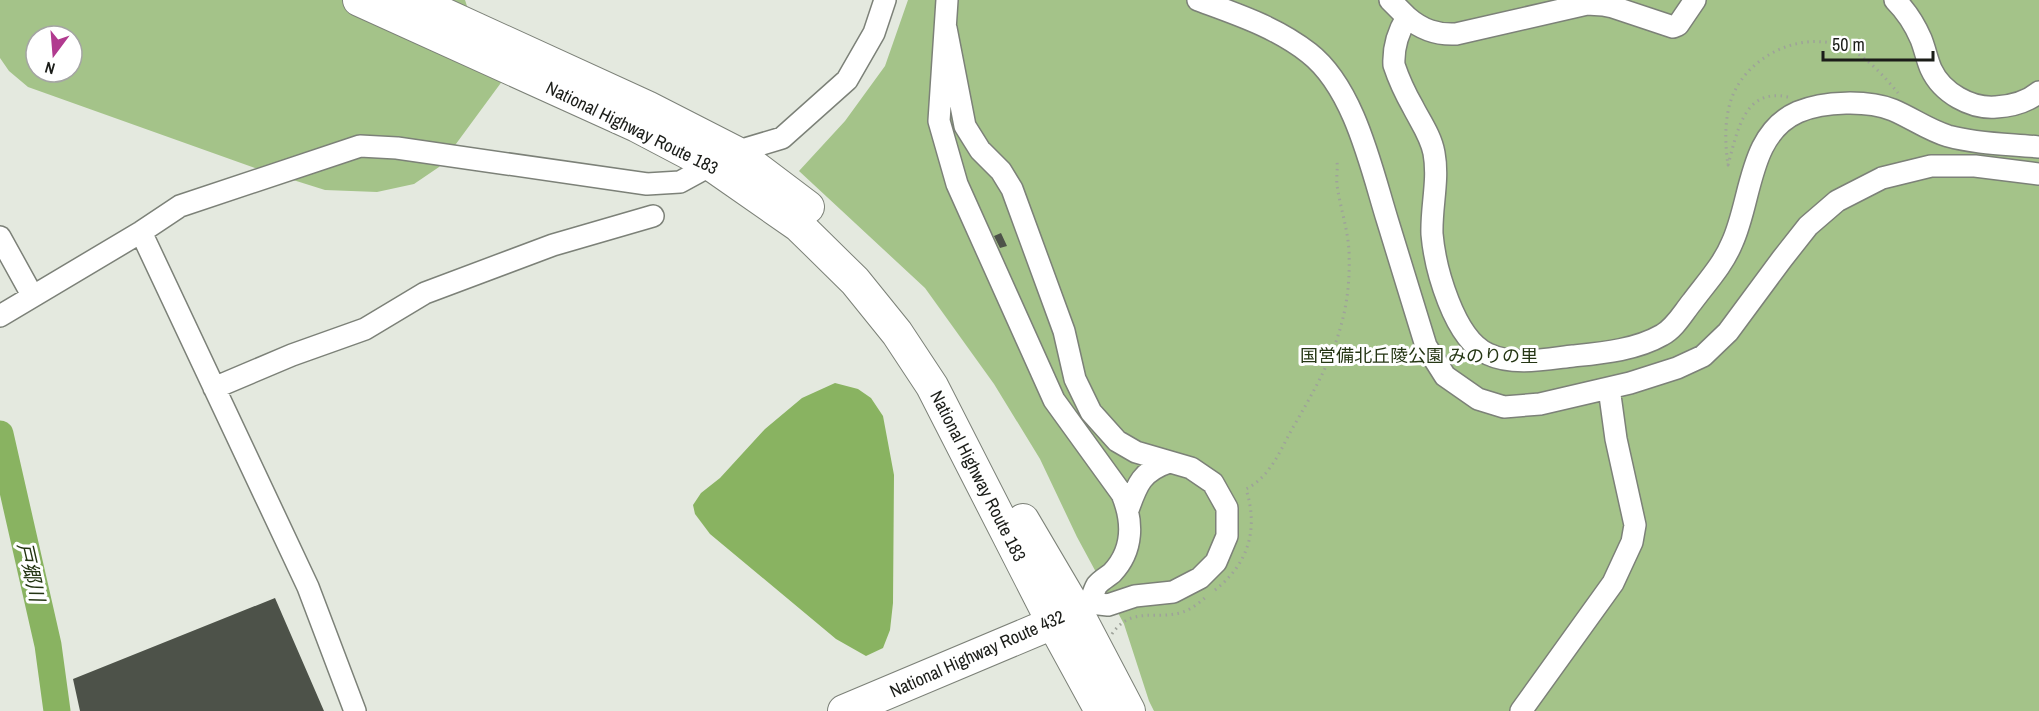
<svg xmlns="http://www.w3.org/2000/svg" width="2039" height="711" font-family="'Archivo Narrow','Noto Sans JP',sans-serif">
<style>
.green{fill:#a4c389;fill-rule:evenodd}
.water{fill:#89b361}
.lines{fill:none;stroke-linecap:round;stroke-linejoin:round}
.river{stroke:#89b361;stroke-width:27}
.building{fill:#4d5249}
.minor-casing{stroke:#7c8178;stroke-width:24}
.highway-casing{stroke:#7c8178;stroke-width:34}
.path{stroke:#9ea29a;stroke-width:3;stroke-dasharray:1.5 4.5;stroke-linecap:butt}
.minor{stroke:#fff;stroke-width:21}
.highway{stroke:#fff;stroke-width:32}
.labels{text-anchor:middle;stroke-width:6;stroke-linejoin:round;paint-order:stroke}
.street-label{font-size:18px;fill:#1b1d19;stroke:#fff}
.park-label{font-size:18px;fill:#263715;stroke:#fff}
.water-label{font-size:20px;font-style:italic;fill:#243513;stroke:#fff}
</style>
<rect width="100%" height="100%" fill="#e4e9df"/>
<path class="green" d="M0 0H465L469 12 534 38 439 167 414 184 377 192 325 190 255 168 28 87 9 71 0 58ZM36 36H72V72H36Z
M908 0H2039V711H1154L1149 701 1124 624 1077 537 1040 459 994 384 925 288 799 171 845 121 885 66Z"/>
<path class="water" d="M835 383 858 389 871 398 883 416 894 475 893 603 890 630 883 648 866 656 836 639 710 534 695 514 693 505 701 493 720 478 765 429 802 398Z"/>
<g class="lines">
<path class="river" d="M0 434 48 645 57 711"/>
</g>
<path class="building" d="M1001 233 1007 246 1000 248 994 236Z
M275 598 324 711H80L73 679Z"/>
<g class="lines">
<g class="minor-casing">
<path id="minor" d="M947 0 939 121 957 184 1054 400 1122 494C1133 521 1134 550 1112 573 1107 577 1101 580 1097 585 1094 590 1092 597 1090 603L1079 608
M1198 0C1236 14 1276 27 1309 53 1354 88 1371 167 1387 219 1400 262 1413 304 1426 346L1445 376 1478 399 1504 407 1540 404 1630 383 1677 368 1703 356 1728 332 1782 259 1808 226 1837 201 1882 178 1931 166H1975L2039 174
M1390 0 1407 17C1398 32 1393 48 1394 65 1399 80 1405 93 1413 107 1420 121 1431 136 1434 153 1439 180 1431 207 1432 234 1435 268 1454 339 1488 354 1513 366 1547 359 1573 356 1602 353 1636 350 1662 335 1675 328 1683 313 1692 302 1706 283 1723 265 1732 243 1752 200 1748 134 1798 112 1824 101 1868 100 1893 110 1912 118 1928 130 1948 136 1977 144 2009 144 2039 147
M1895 0C1906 11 1915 25 1921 39 1925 49 1927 60 1931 69 1942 93 1971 109 1996 107 2012 106 2027 102 2039 92
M1407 17C1422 30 1437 35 1456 34L1587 4 1603 5 1613 7 1673 27 1678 25 1695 0
M946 28 965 126 980 150 1001 171 1012 189 1064 331 1075 379 1091 412 1117 441 1136 452 1191 468 1213 483 1227 508V536L1216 562 1200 578 1173 592 1135 596 1108 605 1090 603
M141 232 308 587 355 711
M0 237 32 295
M0 316 141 232 180 206 360 146 397 148 647 184 680 182 735 152 782 138 847 80 874 33 885 0
M214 388 292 355 365 329 425 293 553 245 653 216
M1128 510C1137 484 1142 471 1169 462
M1521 711 1613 583 1632 542 1635 525 1616 439 1609 388"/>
</g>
<g class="highway-casing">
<path id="highway" d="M359 0 637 126 713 166 799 226 855 281 897 333 932 386 1053 623 1101 711
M413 0 647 107 735 152 808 207
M1023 520 1076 610 1129 711
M844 711 1053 623 1070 613"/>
</g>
<path class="path" d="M1788 97C1743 87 1737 134 1728 165 1725 143 1724 119 1732 97 1749 54 1804 29 1847 48 1866 56 1885 77 1898 93
M1215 590C1248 564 1259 530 1246 489 1270 477 1280 451 1292 429 1327 369 1352 324 1349 252 1348 229 1340 207 1337 185 1336 177 1338 169 1337 162
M1112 634C1132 605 1156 621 1183 612 1192 609 1200 602 1207 596"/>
<use href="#minor" class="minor"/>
<use href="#highway" class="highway"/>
</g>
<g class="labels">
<g class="street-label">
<text transform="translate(632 128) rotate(26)" y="6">National Highway Route 183</text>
<text transform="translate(978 476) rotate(63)" y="6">National Highway Route 183</text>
<text transform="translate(977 654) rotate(-24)" y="6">National Highway Route 432</text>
</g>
<g class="park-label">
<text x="1419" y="362">国営備北丘陵公園 みのりの里</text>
</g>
<g class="water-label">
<text transform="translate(31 572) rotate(77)" y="7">戸郷川</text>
</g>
</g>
<g transform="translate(54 54) rotate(196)"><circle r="28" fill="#ffffff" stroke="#a4a5a3" stroke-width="1.5"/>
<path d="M0-4.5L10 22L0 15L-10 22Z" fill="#b13a8f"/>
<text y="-9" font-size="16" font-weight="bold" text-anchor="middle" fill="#1b1d19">N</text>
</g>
<path d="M1823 51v9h110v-9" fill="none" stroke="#1b1d19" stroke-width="3"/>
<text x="1832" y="51" font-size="18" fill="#1b1d19" stroke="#ffffff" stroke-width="4.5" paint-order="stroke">50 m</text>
</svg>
